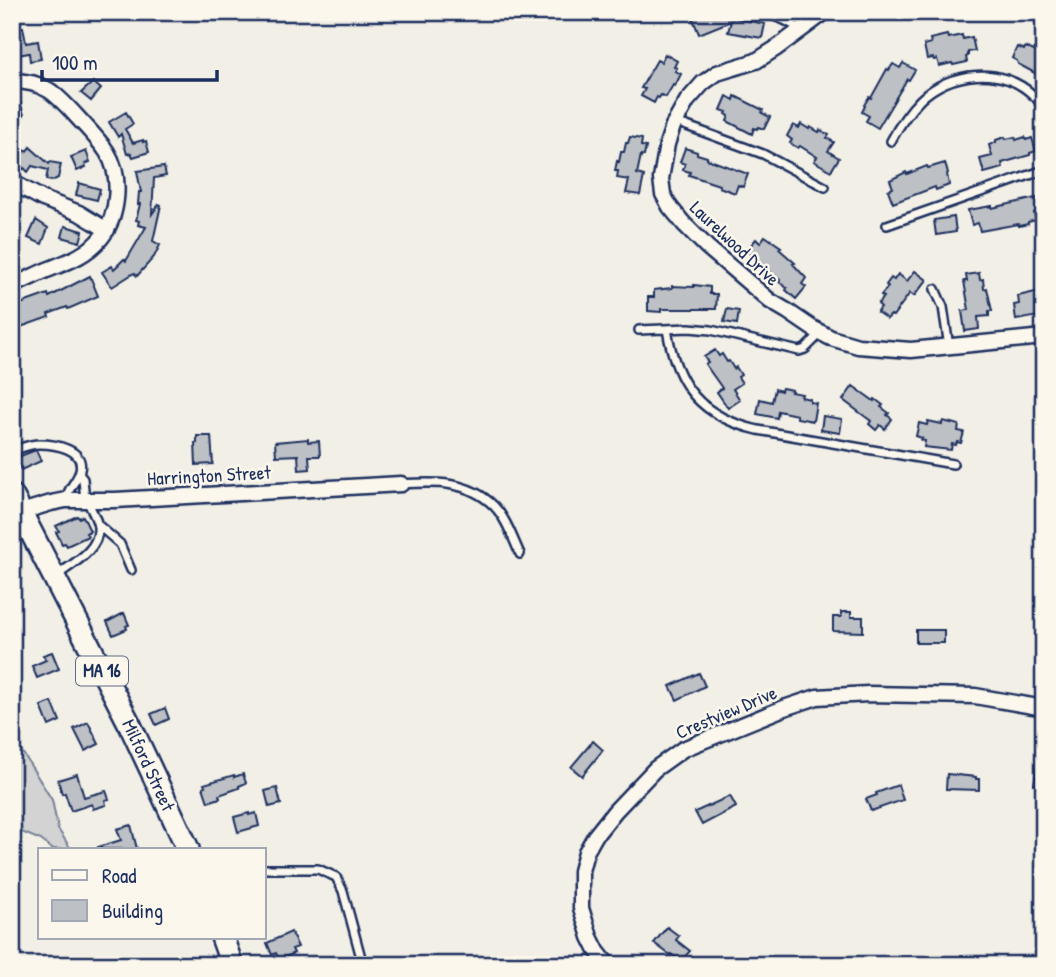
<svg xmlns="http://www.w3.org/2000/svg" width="1056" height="977" font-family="'Patrick Hand',sans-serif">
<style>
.green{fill:#d2d3d2;stroke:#768198;stroke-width:2}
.building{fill:#bdc0c4;stroke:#1b2f5e;stroke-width:2}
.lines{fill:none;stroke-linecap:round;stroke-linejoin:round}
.lane-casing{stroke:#1b2f5e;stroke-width:12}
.street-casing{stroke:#1b2f5e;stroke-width:19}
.primary-casing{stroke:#1b2f5e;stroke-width:26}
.lane{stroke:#fbf7ec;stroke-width:7}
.street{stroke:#fbf7ec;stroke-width:14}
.primary{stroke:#fbf7ec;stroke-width:21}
.labels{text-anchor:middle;stroke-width:5;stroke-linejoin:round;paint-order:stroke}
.shield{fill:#fbf7ec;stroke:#5e6b89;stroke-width:2}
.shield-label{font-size:18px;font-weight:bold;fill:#1b2f5e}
.street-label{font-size:19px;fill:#1b2f5e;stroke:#fbf7ec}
</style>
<rect width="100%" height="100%" fill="#f2efe6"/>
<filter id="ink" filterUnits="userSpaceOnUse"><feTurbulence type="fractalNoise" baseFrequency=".0143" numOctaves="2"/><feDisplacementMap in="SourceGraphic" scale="14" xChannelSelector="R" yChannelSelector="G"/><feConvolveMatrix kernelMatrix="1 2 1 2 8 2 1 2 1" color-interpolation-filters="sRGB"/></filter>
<g filter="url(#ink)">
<path class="green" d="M12 743 21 750 52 800 58 829 71 849H52L41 840 12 828Z"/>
<path class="building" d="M690 12H705L765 24 762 38 728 32 731 21 699 34Z
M12 27H23L26 43 38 41 41 59 30 61 29 53 12 56Z
M947 35 948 38 962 35 963 39 972 37 975 51 968 52V56L966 57 967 62 953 65 952 63 939 66 937 59 934 60 933 58 927 59 924 45 931 43 930 39Z
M1017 47 1024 50 1025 47 1034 51 1035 49 1044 54V78L1018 64 1017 61 1012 58Z
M665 54 677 61 674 67 677 68 675 71 681 74 675 86 673 85 666 97 661 95 659 98 657 97 654 103 641 96 645 89 641 88 657 60 661 62Z
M903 63 915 70 909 80 907 79 878 128 866 121 869 116 862 112 865 106 864 105 869 97 871 98 887 69 889 70 893 64 900 68Z
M93 82 101 89 91 101 81 93Z
M12 91H17L24 115 12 118Z
M727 96 734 100 735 96 763 110 762 113 770 117 764 129 758 127 757 129 754 128 752 134 727 121 729 116 726 114 727 112 721 110Z
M126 112 133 124 125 129 133 143 143 140V142L146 141 149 152 133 157 131 153 127 154 121 134 118 137 109 122Z
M801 124 809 129 810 127 819 132 820 130 829 135 827 138 834 142 828 151 839 158 831 171 814 161 817 157 800 146 798 148 790 143 792 140 787 136 793 125 799 128Z
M12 133 26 152 30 147 49 164 50 162 61 164 58 178 52 181 46 180 48 170 32 166 28 172 24 168 22 170 12 162Z
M630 137 642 139 641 146 646 147 644 156 641 155 637 174 644 176 640 195 626 193 629 180 617 178 618 171H615L617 161 619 162 621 152H624L626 143H628Z
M1005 137 1006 139 1015 137 1016 140 1025 137 1026 140 1032 138 1036 151 1030 153V155L1002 163 1003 168 984 173 980 159 992 156 989 145 996 142V140Z
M685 148 697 152V154L707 157V159L748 174 743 187 738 185 735 193 719 187V185L689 175 690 172 683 170 685 164 680 162Z
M86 151 90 162 85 164 86 167 77 171 71 157Z
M945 163 948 173 947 174 949 185 936 190 935 187 893 203 888 190 893 188 890 180 906 172 907 174 927 166 928 168Z
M164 167 166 176 154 178 152 214 159 204 161 205 153 241 160 245 154 257 137 276 134 273 112 287 102 272 112 266 114 269 124 259 126 261 146 227 138 225 139 221 136 220 140 204H138L139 192H141L137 171Z
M79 183 100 189 97 200 76 195Z
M1036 198 1040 212 1034 213 1036 220 1028 222V224L1019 226 1018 224 980 231 978 223 972 225 968 210 992 206V208Z
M954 217 956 232 936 235 934 220Z
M36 220 48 228 42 244 28 238Z
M65 226 83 231 80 242 62 237Z
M765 236 781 247 779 249 795 263 793 264 806 278 802 284 806 287 796 299 786 290 787 288 779 282 780 280 746 251 756 239 760 243Z
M915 271 927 280 914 296 910 293 893 316 891 315 887 319 877 312 881 307 878 304 884 297 881 295 888 287 886 285 891 278 894 280 898 274 907 281Z
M979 273 980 280 983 279 984 289 987 288 992 311H989V316L978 317 979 329 965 331 962 311 969 310 964 281H967L966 275Z
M90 276 98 296 68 309 67 307 48 314 49 317 12 330V307L48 294 49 297Z
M694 285 710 287V294H717L716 309H661V312L648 311V297H654V290L672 288V286L694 287Z
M1044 290V313L1039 314V316L1016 320 1014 305 1019 304 1018 296Z
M727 309 739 311 737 324 724 322Z
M715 350 719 356 722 354 727 362 729 361 734 369 736 367 741 375 738 377 742 383 733 389 740 400 728 408 717 392 722 388 705 364 708 362 704 357Z
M853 386 874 401 875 399 883 405 881 407 889 413 887 415 892 419 885 429 880 425 876 430 869 424 871 421 843 400Z
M782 388 792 390 791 392 802 394 801 397 810 399V402L816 403 813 421 797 418V415L778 411 777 418 757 414 760 399 772 402 775 389 781 391Z
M823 416 842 419 840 433 821 430Z
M928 421 942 424 943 421 959 425 958 431 964 432 961 443 957 442 956 445 952 444 951 450 924 447 925 441 921 440 922 438 916 436 919 423 927 425Z
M197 436H211L213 464 196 465 195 443H197Z
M308 439V442L319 441 320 456H309L310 469 299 470 298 455 276 456 275 442Z
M36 450 41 461 21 470 15 458Z
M77 516 79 518 83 516 90 531 86 533 88 536 67 546 65 543 62 544 56 532 59 531 56 526Z
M841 612H851V617H863V632L833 631V617H841Z
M124 613 129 625 126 626 127 629 113 635 107 622Z
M916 630H944V643H916Z
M52 652 59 669 37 678 32 666 46 660 43 655Z
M699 673 705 686 677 700 670 686Z
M52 702 60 721 49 726 41 706Z
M165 708 169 719 156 725 151 714Z
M88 722 99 744 85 751 74 729Z
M593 741 603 750 582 776 571 767Z
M1039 754 1044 755V785L1034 784Z
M77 774 84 797 106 791 109 799 105 800 106 805 93 809 92 804 71 811 65 793 62 794 58 780Z
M243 774 246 783 239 786V788L219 795 220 798 208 802 203 787 205 786 204 784 234 775V777Z
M947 774 976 777V779H979V790L946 789Z
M898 785 903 800 871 811 866 799 877 795 876 793Z
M277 788 281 804 269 807 265 791Z
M730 796 736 807 702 825 695 812Z
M249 813V815L256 813 259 826 238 832 234 817Z
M131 825 137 849H99L98 847 121 840 117 829Z
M667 927 679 936 676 940 690 951 681 961 671 954 670 955 654 943Z
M291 932 298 947 292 949 294 953 279 960 276 953 272 955 267 943Z"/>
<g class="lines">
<g class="lane-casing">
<path id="lane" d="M763 12 784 20 801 29
M676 122 763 154 825 187
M891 141C899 126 908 112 920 100 949 71 1003 65 1034 96 1038 99 1041 105 1044 109
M887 225 1044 170
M935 289 943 307 949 347
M667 329C676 386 701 417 758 430L953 464
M639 330 689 328 711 330 799 351 805 349 821 333
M12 451C21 448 30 444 39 444 55 444 85 449 80 470 78 481 67 488 66 500
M79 474 83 479 85 500
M401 484C434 482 468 480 494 506 506 518 513 539 520 554
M98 525 120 544 131 570
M56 576C72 564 100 550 98 527 97 518 90 508 87 500
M264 869H318L336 877 343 891 363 965"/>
</g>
<g class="street-casing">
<path id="street" d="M825 12 775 49 756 61 717 73 703 83 687 101 673 126 667 144 661 179 663 194 670 207 684 224 707 247 770 301 787 311 812 328 831 338 858 346 911 350 1044 337
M12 81C46 81 57 95 79 119 89 130 99 140 107 152 122 176 119 215 101 238 86 256 67 262 47 270 35 275 24 281 12 286
M12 182 43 199 79 213 107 230
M21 512 51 503 66 500H115L401 484
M608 965 597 951 590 937 581 908V871L586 852 595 836 615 811 655 769 683 749 784 708 817 697 868 694 975 696 1044 708"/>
</g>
<g class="primary-casing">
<path id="primary" d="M12 495 130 725 188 849
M222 937 232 965"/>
</g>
<use href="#lane" class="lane"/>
<use href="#street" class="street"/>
<use href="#primary" class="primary"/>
</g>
</g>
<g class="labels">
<rect class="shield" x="76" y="656.5" width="52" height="29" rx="5"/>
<g class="shield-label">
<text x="102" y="677">MA 16</text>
</g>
<g class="street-label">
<text transform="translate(735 243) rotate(43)" y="7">Laurelwood Drive</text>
<text transform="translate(209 475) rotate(-3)" y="7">Harrington Street</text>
<text transform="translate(726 712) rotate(-23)" y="7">Crestview Drive</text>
<text transform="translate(149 765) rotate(65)" y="7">Milford Street</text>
</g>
</g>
<rect width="1056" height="977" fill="none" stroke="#fbf7ec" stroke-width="42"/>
<rect x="21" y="21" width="1014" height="935" fill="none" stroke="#1b2f5e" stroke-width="2.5" filter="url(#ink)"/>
<rect x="38" y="848" width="228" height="91" fill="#fbf7ec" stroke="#a1a7b3" stroke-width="2"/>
<rect x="52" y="870" width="35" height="10" fill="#fbf7ec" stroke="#a1a7b3" stroke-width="2"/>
<text x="102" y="883" font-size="21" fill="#1b2f5e">Road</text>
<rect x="52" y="900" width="35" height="21" fill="#bdc0c4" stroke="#a1a7b3" stroke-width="2"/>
<text x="102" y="918" font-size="21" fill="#1b2f5e">Building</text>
<path d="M42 70v10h175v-10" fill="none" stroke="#1b2f5e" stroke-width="3.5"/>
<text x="52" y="70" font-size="21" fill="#1b2f5e" stroke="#fbf7ec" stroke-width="5" paint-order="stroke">100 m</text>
</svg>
